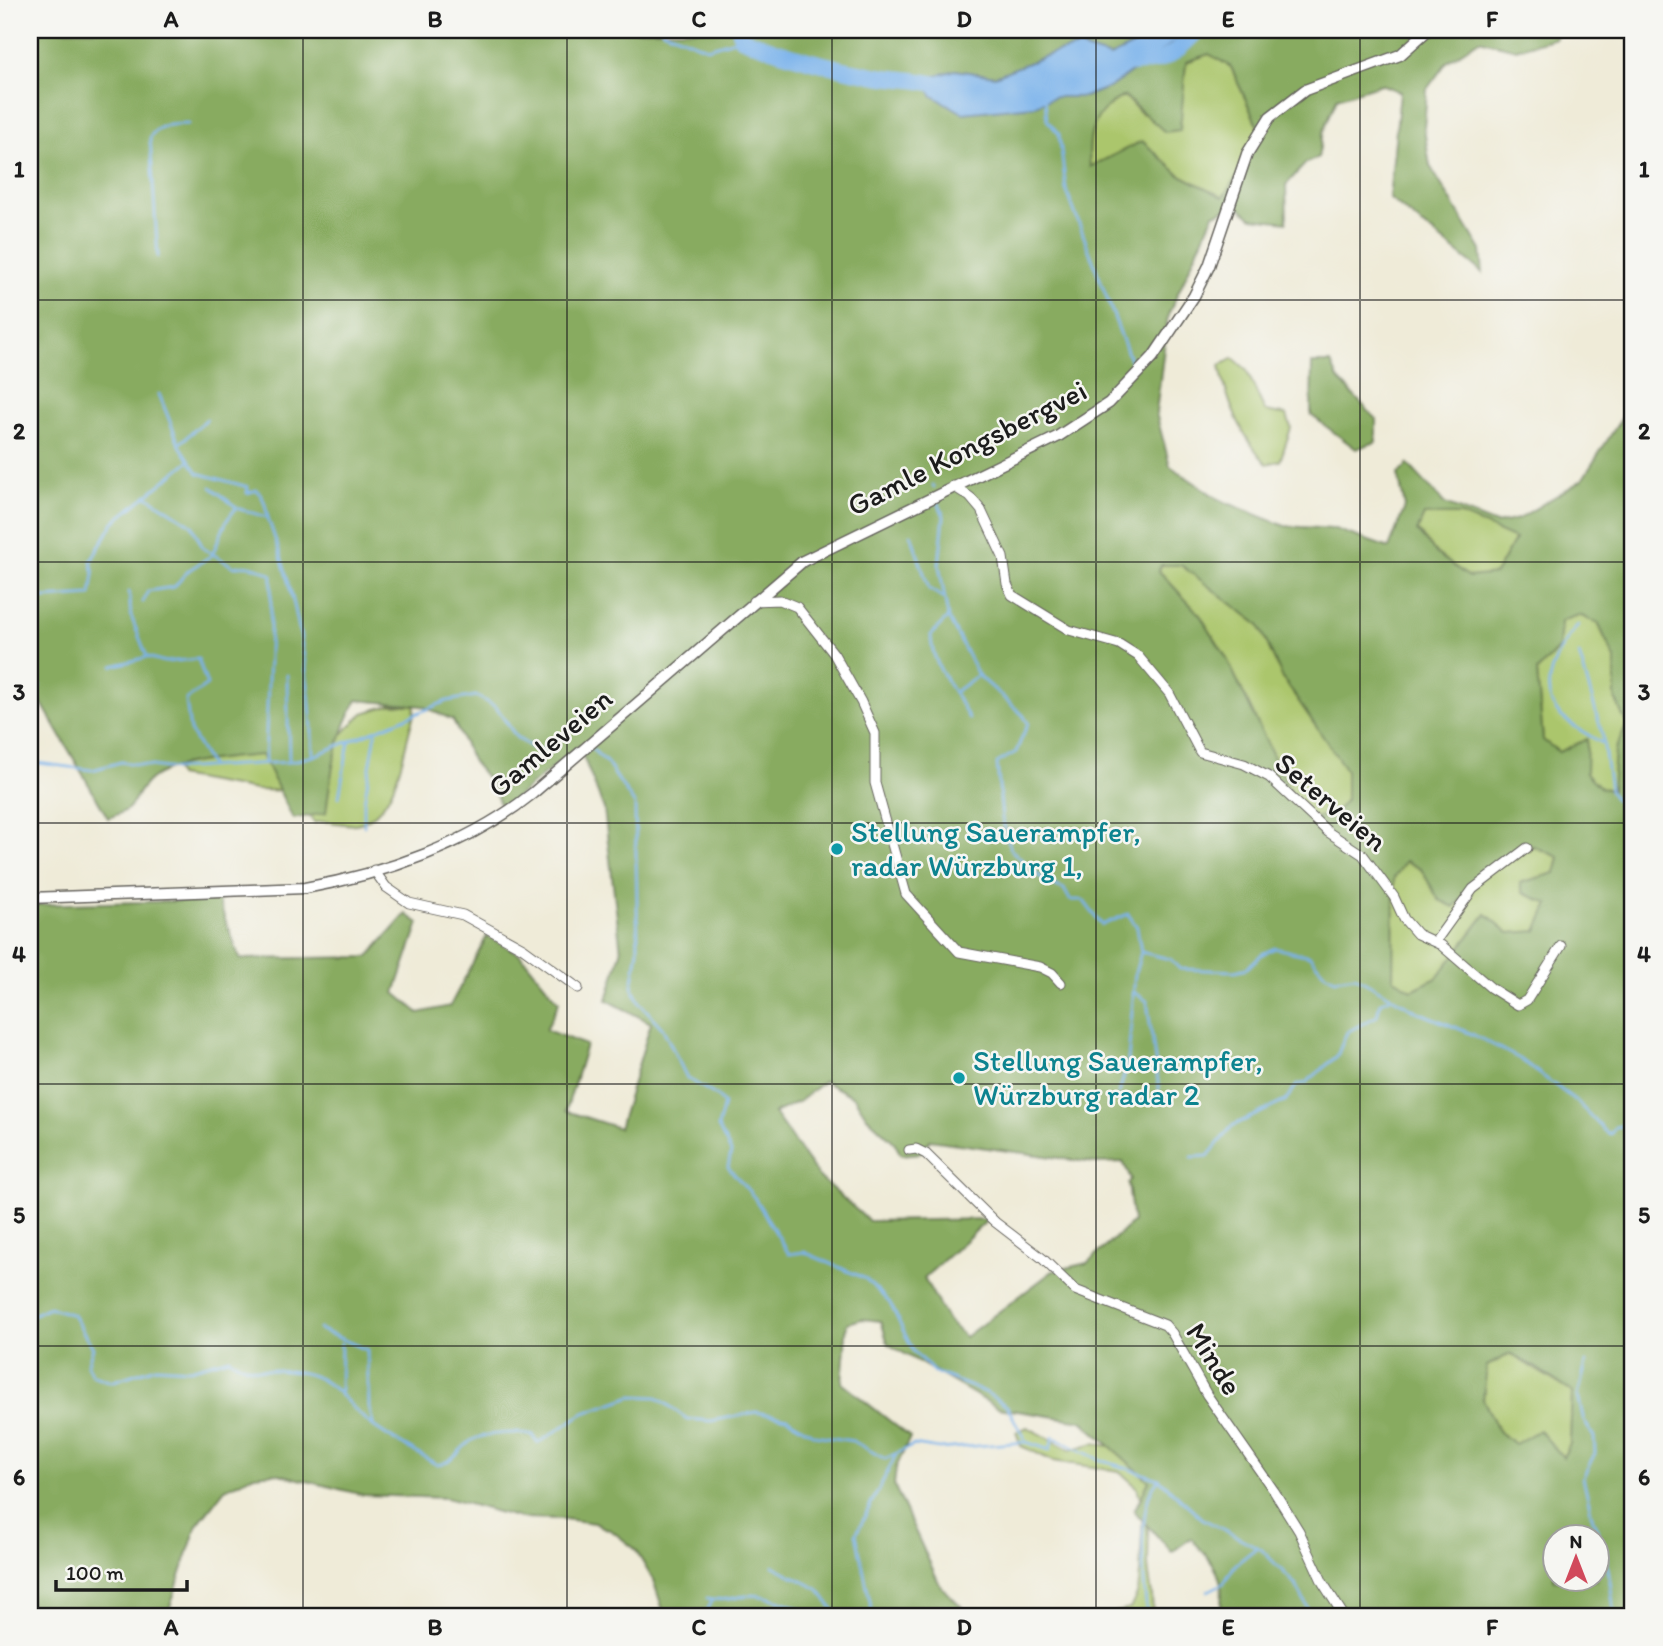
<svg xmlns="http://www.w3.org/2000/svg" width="1663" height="1646" font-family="Itim,sans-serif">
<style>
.green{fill:#abc66c;stroke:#647144;stroke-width:2}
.forest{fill:#88ab60;stroke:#52643e;stroke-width:2;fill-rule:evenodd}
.water{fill:#7bb3eb;stroke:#4c6884;stroke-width:2}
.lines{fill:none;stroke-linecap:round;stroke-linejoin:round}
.stream{stroke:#7bb3eb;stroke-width:2.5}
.river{stroke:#7bb3eb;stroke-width:16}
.minor-casing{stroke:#66645e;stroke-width:11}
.major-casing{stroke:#66645e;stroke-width:13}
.minor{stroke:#fff;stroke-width:9}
.major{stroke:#fff;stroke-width:10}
.grid{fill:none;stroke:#1c1c1c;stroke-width:2;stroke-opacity:0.55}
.culture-dot{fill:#0f9aa8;stroke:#f6f6f2;stroke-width:2.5}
.labels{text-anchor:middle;stroke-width:5;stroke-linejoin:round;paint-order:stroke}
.street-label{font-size:30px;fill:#1c1c1c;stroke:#f6f6f2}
.culture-label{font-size:30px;fill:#0d838f;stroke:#f6f6f2;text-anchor:start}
.neatline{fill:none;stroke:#1c1c1c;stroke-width:2.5}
.grid-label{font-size:23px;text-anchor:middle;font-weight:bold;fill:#1c1c1c}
</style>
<rect width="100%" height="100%" fill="#f6f6f2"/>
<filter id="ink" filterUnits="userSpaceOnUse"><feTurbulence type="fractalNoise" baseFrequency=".0143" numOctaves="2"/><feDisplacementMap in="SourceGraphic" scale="14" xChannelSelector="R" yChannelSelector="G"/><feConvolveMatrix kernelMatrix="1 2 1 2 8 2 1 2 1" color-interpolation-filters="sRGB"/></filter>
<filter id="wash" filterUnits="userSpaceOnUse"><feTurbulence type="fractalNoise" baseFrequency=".00686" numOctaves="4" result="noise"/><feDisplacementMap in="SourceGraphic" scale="28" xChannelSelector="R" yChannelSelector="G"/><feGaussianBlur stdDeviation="1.57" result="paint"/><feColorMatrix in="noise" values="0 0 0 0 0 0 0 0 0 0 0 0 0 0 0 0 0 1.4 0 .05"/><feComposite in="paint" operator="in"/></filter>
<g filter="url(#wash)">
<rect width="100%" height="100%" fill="#efebd8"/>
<path class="green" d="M1209 54 1231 67 1259 129 1243 168 1223 197 1180 175 1142 141 1089 168C1087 134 1091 112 1124 96L1142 114 1182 102 1186 62Z
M1233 358 1246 369 1265 411 1287 415 1291 428 1280 461 1267 464C1242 438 1226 400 1220 365Z
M1424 515H1461L1515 538 1495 575 1469 577 1437 554 1417 530Z
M1161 564 1181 565 1259 624 1282 677 1347 770 1346 800 1333 815 1309 819 1295 802 1226 657 1200 615 1159 571Z
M1579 615 1598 623 1615 659V698L1627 725 1615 750 1613 790 1601 788 1543 740 1537 671 1559 648 1561 621Z
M390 705H415L414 715C403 748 399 806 363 822 347 829 330 818 314 823L296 791 256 790 178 776 173 763 341 735 363 713Z
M1533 846 1559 857 1555 873 1520 883 1524 893 1550 904 1537 932 1509 933 1486 914 1437 978 1412 990 1393 979 1394 878 1406 861 1421 869 1439 900 1455 905 1499 859Z
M1510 1354 1572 1392 1570 1444 1563 1457 1515 1444 1499 1432 1483 1399 1486 1366Z
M1027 1427 1070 1450 1094 1443 1114 1447 1220 1548 1146 1518C1150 1534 1148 1546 1148 1562 1148 1583 1155 1593 1152 1616H1100L1130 1609 1138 1592 1140 1572 1143 1509 1137 1487 1119 1471 1053 1461 1021 1446 1016 1432Z"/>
<path class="forest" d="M30 30H1165L1110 57 1078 47 1051 54 995 76 955 70 1034 106 1053 97H1084L1110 87 1192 30H1556V38L1516 49 1479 40 1447 62 1427 89 1424 129 1430 166 1481 250 1483 273 1389 198 1400 92 1381 84 1337 98 1323 132 1318 158 1306 163 1286 185 1287 222 1252 218 1237 205 1214 214 1168 315 1156 413 1170 466 1220 500 1285 526 1335 529 1389 548 1405 507 1398 474 1408 464 1445 504 1496 524 1518 519 1582 480 1626 411 1624 359 1633 344V1616H1219C1228 1578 1215 1565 1191 1538L1172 1552 1134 1511 1149 1481 1082 1421 998 1408 888 1344 881 1321 862 1319 847 1323 842 1383 910 1437 896 1468 894 1485 940 1585 966 1611 967 1616H665L653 1580 635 1549 612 1531 594 1523 564 1519 520 1518 446 1498 363 1495 275 1473 254 1475 225 1489 197 1525 167 1616H30V905L218 900 240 959 368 957 406 914 419 923 395 993 419 1013 450 1006 487 936 521 955 559 1002 546 1030 586 1045 566 1111 619 1128 651 1023 607 1000 621 952 604 809 579 746 502 809 491 783 473 762 453 720 422 706 357 700C336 736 331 773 326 813L293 819 262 755C231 758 168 760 146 783 127 804 140 807 108 818L30 683ZM1209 54 1231 67 1259 129 1243 168 1223 197 1180 175 1142 141 1090 167C1087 134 1092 112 1124 96L1165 132 1180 130 1186 62ZM1424 515H1461L1515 539 1495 574 1469 577 1437 554 1417 531ZM1161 565H1181L1259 625 1282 677 1346 770V800L1333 815 1309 819 1295 802 1226 657 1200 615 1159 571ZM1579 615 1598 623 1615 659V698L1627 725 1615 750 1612 790 1601 788 1586 773 1587 739 1559 752 1543 740 1537 671 1559 648 1561 621ZM1533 846 1559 857 1555 873 1520 883 1523 893 1549 904 1537 931 1509 933 1486 914 1437 978 1412 990 1393 978 1394 878 1406 861 1421 869 1439 900 1454 907 1499 859ZM824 1081 854 1097 867 1117 894 1142 901 1155 920 1153 930 1140 1095 1163 1123 1162 1131 1179 1128 1183 1133 1222 1087 1263 1053 1271 965 1337 948 1321 924 1278 989 1219 869 1221 818 1176 774 1113 800 1101ZM1510 1354 1535 1367 1572 1392 1570 1444 1563 1457 1539 1430 1515 1444 1499 1432 1483 1399 1487 1366ZM1554 1538H1596V1580H1554Z
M1312 363H1331L1338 379 1376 419V442L1356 449 1311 415Z"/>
<path class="water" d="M1165 30H1192L1110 87 1084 97H1054L1034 106 963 113 933 96 923 80 955 70 995 76 1051 54 1078 47 1110 57Z"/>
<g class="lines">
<path class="stream" d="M662 30 707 48 741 38
M1045 99 1047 120 1059 134 1066 189 1131 362
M158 257 150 138C156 124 174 124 188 124
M159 394 179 444 198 473 248 487 247 493 257 490C267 501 265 510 270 524 297 598 311 676 313 756
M179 444 207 419
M933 485 934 487
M211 487 236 507
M147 496 192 525 203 548 234 567C246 563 261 568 272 575L265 763
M938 502 944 516 939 565 948 617 978 675 1023 715 1028 723 1016 752 997 763 1002 818 1011 850 1046 882 1064 889 1070 900H1083L1102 925 1128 914 1137 927 1141 952 1135 973 1128 1061 1119 1093
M911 534 929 589 944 598
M30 592 44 598 91 595 94 574 91 561 114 522 189 461
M129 592 131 616 147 657
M143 602 148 591 174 587 189 570 212 555 227 520 236 508 267 517
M948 617 931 635C931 667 956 690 969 719
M1578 625C1560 647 1533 688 1560 715 1571 726 1589 735 1602 743
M1579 654 1602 733 1610 790 1615 800 1627 803 1633 810
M113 666 147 657 165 662 198 659 207 685 186 700 190 731 210 765
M287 675 289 762
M956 691 978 675
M30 700 32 690 40 686
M592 749 607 763 635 805 638 950 632 987 640 1003 663 1029 687 1078 717 1096 724 1104 718 1127 731 1152 728 1167 754 1197 789 1254 804 1252 866 1279 890 1303 913 1351 934 1372 985 1392 1007 1406 1026 1442 1050 1450 1053 1437 1098 1459 1159 1479 1203 1519 1261 1549 1296 1585 1312 1616
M30 762 92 770 121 762 174 769 289 762 313 756 447 701 476 696 496 707 517 738 538 751 557 746
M339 797 349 742
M364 826V802L376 733
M1141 952 1170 959 1180 969 1235 971 1247 968 1262 954 1275 948 1310 956 1325 974 1335 979 1355 976 1418 1012 1472 1034 1520 1059 1576 1101 1606 1132 1611 1134 1615 1127 1633 1124
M1134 992 1147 1001 1159 1089
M1139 1065 1157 1066
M1192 1157 1208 1156 1232 1126 1285 1101 1297 1085 1306 1083 1337 1056 1347 1032 1377 1016 1380 1003 1390 998
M30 1316 49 1307 73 1315 93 1348 87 1365 92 1375 111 1382 156 1367 190 1369 229 1358C254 1378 290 1364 318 1378 336 1386 351 1408 367 1421 387 1438 414 1450 437 1465 454 1462 459 1449 472 1440 485 1433 520 1431 533 1435L538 1443 584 1413 632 1396 657 1397 687 1419 711 1421 756 1412 787 1418 814 1435 853 1441 885 1459 914 1445 939 1449 1026 1442
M319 1329 367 1350 369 1406 373 1424
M1586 1363 1578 1396 1584 1421 1594 1437 1595 1453 1583 1477 1593 1520 1605 1548 1615 1616
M340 1395 341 1343
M773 1566 818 1589 838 1616
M1208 1591 1224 1583 1235 1565 1256 1548
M707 1598C726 1601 727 1599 744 1596 764 1592 796 1606 812 1616
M705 1616 712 1600
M873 1616 856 1534 897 1453
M1134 1616 1146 1610
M1147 1616C1144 1583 1135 1504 1158 1480"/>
<path class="river" d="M740 30 741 38C785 55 832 68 878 76 901 80 921 79 943 86
M1124 64C1162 64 1173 57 1198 30"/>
</g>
</g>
<g filter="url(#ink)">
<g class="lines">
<g class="minor-casing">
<path id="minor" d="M953 486 970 497 981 510 1003 557 1007 584 1012 595 1069 630 1119 644 1138 656 1169 693 1200 752 1244 764 1269 777 1328 832 1363 855 1394 897 1404 919 1417 934 1441 945 1491 988 1518 1005 1527 1000 1561 946
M753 601 780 600 797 607 834 654 861 702 875 733V783L906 894 959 952 1040 967 1052 973 1061 983
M374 870 386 887 409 903 463 915 523 948 578 988
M1435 942 1473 889 1527 848
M909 1150 916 1149 926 1154 995 1222 1042 1258 1075 1290 1165 1325 1172 1333 1207 1395 1274 1491 1299 1531 1323 1583 1344 1616"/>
</g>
<g class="major-casing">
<path id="major" d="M30 898 305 888C384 874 470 844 533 793L803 561 1057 437 1109 403 1153 357 1194 296 1209 266 1247 154 1270 117 1305 90 1400 55 1428 30"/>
</g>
<use href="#minor" class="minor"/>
<use href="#major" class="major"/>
</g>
</g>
<path class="grid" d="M303 30V1616M567 30V1616M832 30V1616M1096 30V1616M1360 30V1616M30 300H1633M30 562H1633M30 823H1633M30 1084H1633M30 1346H1633"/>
<g class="culture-dot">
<circle cx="837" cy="849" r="7"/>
<circle cx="959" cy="1078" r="7"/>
</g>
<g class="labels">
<g class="street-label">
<text transform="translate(967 448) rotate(-27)" y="10">Gamle Kongsbergvei</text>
<text transform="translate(550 743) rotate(-40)" y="10">Gamleveien</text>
<text transform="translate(1331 802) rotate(40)" y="10">Seterveien</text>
<text transform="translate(1214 1359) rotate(58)" y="10">Minde</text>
</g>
<g class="culture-label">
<text x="851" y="842">Stellung Sauerampfer,<tspan x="851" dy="34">radar Würzburg 1,</tspan></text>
<text x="973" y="1071">Stellung Sauerampfer,<tspan x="973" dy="34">Würzburg radar 2</tspan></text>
</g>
</g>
<rect width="1663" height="1646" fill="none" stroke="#f6f6f2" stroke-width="77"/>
<g transform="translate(1576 1558)"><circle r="33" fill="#f6f6f2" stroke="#9f9f9c" stroke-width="2"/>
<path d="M0-5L12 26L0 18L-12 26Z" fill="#d1495b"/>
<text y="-10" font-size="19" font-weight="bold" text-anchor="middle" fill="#1c1c1c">N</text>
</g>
<path d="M56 1580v10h131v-10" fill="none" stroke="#1c1c1c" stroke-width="3.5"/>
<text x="66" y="1580" font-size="21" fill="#1c1c1c" stroke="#f6f6f2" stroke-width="5" paint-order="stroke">100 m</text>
<rect x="38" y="38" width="1586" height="1570" class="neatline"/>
<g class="grid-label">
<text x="171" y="27">A</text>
<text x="435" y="27">B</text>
<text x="699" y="27">C</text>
<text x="964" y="27">D</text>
<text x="1228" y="27">E</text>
<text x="1492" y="27">F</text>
<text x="19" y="177">1</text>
<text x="1644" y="177">1</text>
<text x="19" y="439">2</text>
<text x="1644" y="439">2</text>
<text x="19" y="700">3</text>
<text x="1644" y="700">3</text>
<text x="19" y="962">4</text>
<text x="1644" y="962">4</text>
<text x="19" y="1223">5</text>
<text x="1644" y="1223">5</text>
<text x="19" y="1485">6</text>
<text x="1644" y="1485">6</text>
<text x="171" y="1635">A</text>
<text x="435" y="1635">B</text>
<text x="699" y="1635">C</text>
<text x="964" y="1635">D</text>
<text x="1228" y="1635">E</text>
<text x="1492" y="1635">F</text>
</g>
</svg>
